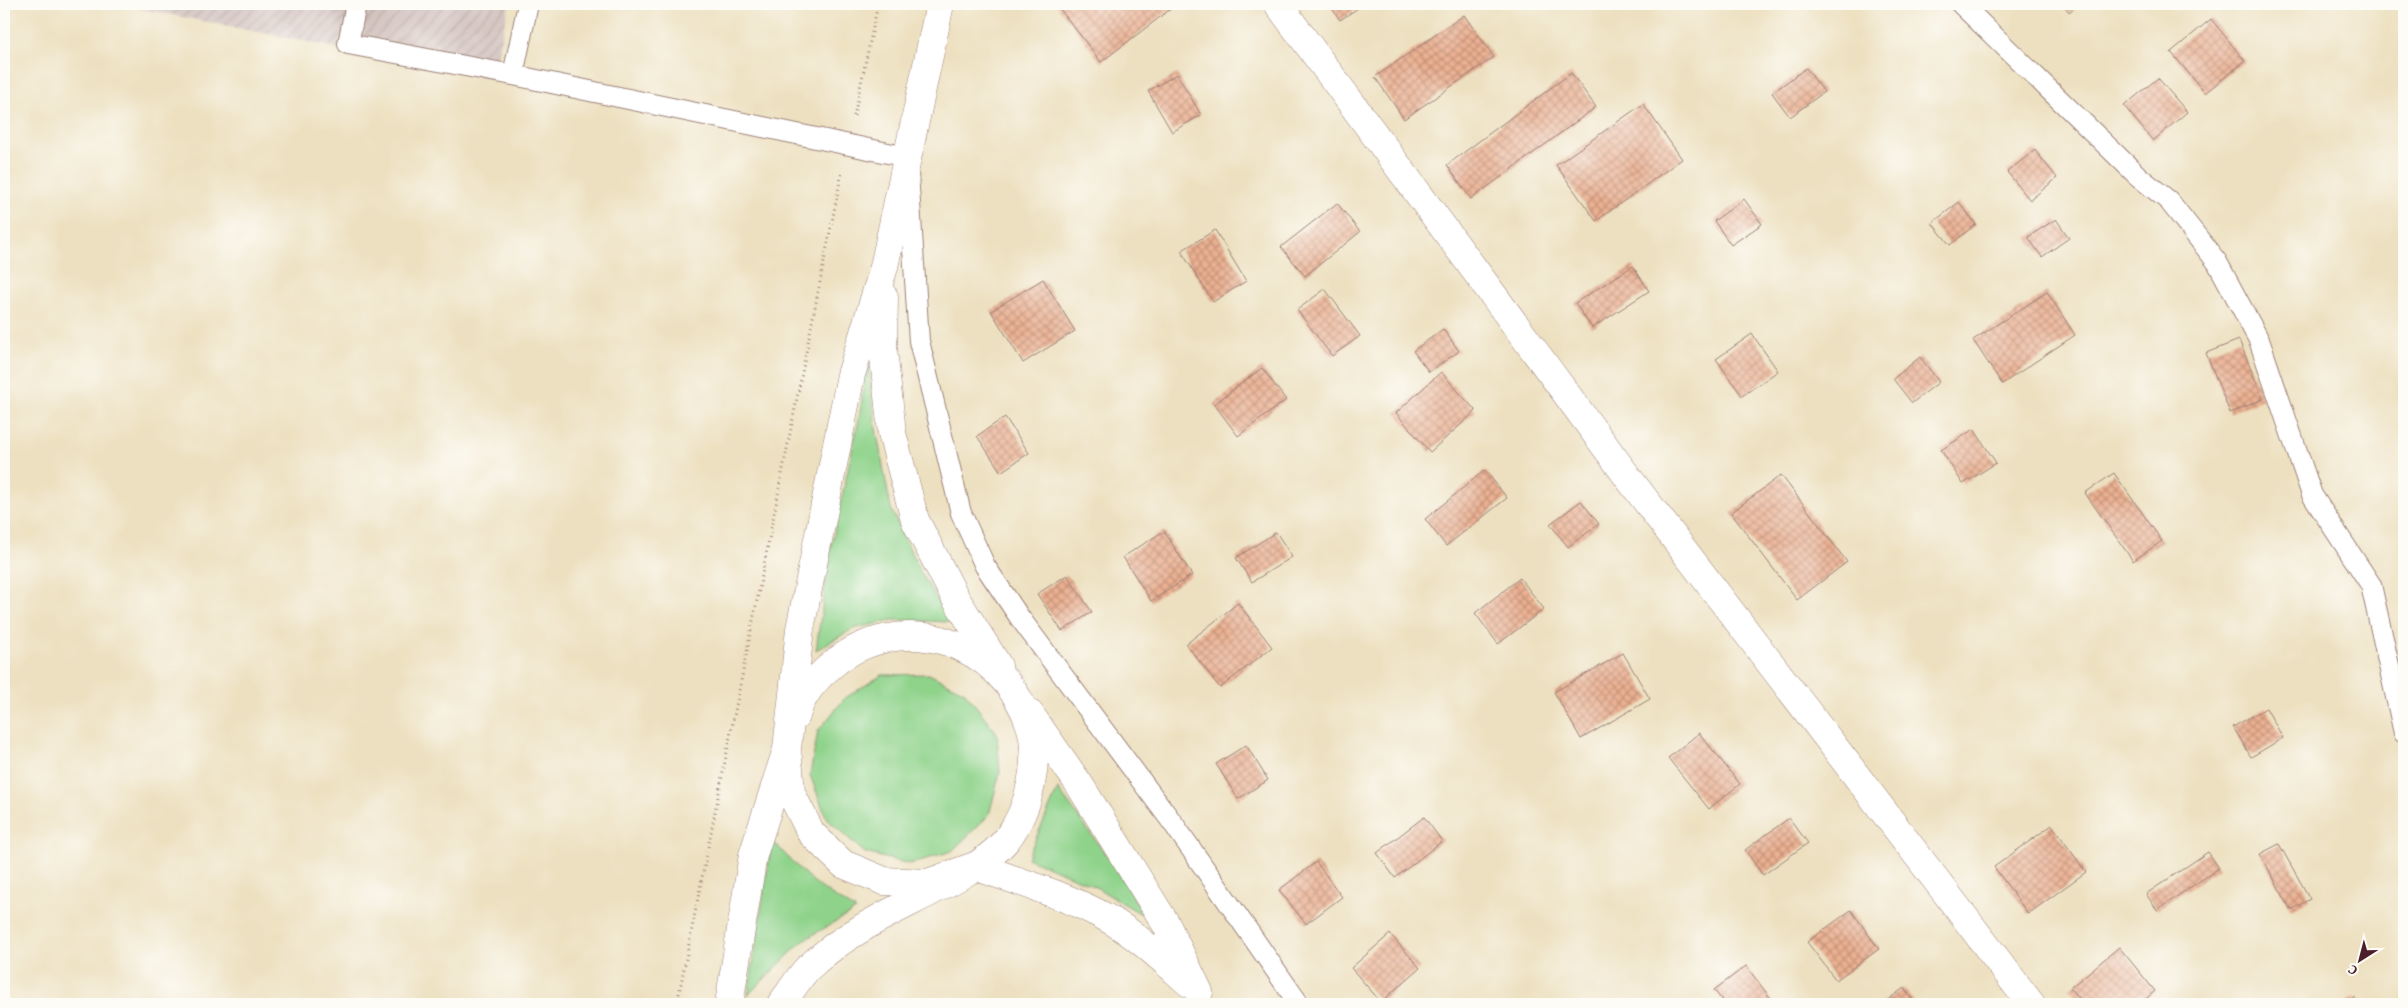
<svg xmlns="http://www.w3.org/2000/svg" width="2408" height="1008" font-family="'Gentium Book Plus',serif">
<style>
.industrial{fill:url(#industrial-furrows)}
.grass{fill:#8fd38b;stroke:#6c795b}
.building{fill:url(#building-cross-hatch)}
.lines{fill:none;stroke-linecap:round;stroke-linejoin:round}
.lane-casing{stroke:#9c8076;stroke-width:22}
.street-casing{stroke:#9c8076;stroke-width:29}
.secondary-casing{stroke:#9c8076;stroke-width:29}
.path{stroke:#9c8076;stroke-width:3;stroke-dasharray:1 4;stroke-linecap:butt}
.lane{stroke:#fff;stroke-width:20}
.street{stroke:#fff;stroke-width:28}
.secondary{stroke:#fff;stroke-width:28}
</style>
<defs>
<pattern id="industrial-furrows" width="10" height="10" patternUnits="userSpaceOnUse" patternTransform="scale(1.25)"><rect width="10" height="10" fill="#d1c0bc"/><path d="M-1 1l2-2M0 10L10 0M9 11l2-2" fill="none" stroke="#b5a5a2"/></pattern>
<pattern id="building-cross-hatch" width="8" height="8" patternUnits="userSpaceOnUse" patternTransform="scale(1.25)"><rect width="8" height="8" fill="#ebb192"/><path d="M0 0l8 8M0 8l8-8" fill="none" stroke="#c08f77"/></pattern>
</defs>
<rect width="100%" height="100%" fill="#fdfcf7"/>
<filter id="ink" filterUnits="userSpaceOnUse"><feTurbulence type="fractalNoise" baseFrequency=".02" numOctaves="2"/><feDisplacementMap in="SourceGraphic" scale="10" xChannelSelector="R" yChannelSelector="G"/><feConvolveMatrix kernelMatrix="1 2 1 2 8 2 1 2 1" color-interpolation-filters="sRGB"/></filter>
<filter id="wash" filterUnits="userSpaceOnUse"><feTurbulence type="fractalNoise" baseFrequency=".0096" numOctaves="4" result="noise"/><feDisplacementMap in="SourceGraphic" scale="20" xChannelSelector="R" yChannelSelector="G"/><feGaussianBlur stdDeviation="1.12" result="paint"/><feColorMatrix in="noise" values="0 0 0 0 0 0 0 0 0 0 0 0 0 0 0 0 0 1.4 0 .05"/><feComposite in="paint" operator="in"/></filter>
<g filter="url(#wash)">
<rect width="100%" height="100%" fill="#ede0c0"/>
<path class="industrial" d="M117 4H509L492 79Z"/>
<path class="grass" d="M868 360 876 429 891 509 920 571 950 622 893 620 853 629 816 650 831 546 858 424Z
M929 674 965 692 997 733 1000 772 989 815 952 851 910 864 865 853 827 819 810 775 818 731 845 698 882 675Z
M1058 789 1121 875 1143 915 1092 885 1027 858Z
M772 840C800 871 819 890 856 910L804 940 748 995Z"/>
<g id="blocks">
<path class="building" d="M1056 4H1168L1172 8 1101 62Z
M1329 4H1364L1340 20Z
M2063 4H2079L2069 12Z
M1464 15 1494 57 1404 119 1375 77Z
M2211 19 2245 61 2205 93 2171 52Z
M1806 68 1824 92 1790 117 1772 93Z
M1571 73 1596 107 1471 199 1447 165Z
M1177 74 1201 115 1172 132 1148 91Z
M2158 78 2187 112 2153 141 2124 106Z
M1643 104 1682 159 1596 221 1556 165Z
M2035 150 2057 178 2030 200 2007 172Z
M1744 199 1762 224 1731 245 1714 221Z
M1959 202 1976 224 1950 245 1932 223Z
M1337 203 1360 232 1305 276 1281 247Z
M2056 219 2069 238 2042 257 2028 237Z
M1215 230 1246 281 1213 302 1181 251Z
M1633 266 1649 291 1592 328 1575 303Z
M1043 279 1075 331 1023 363 991 311Z
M1325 289 1360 336 1332 356 1297 310Z
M2047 292 2075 335 2002 384 1973 340Z
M1443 329 1459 351 1429 372 1413 351Z
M1752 334 1778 371 1742 396 1716 359Z
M2239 340 2263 399 2230 413 2206 353Z
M1920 357 1939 382 1912 403 1893 379Z
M1262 368 1286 400 1238 436 1214 404Z
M1441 372 1476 411 1430 452 1396 413Z
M1005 417 1029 453 1001 472 977 436Z
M1974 429 1996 463 1963 484 1941 450Z
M1485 470 1507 498 1446 546 1425 519Z
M2114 473 2162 541 2133 561 2085 493Z
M1781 475 1847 562 1797 600 1731 513Z
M1581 501 1599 524 1568 547 1550 524Z
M1164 531 1192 575 1151 601 1123 557Z
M1276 532 1292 557 1252 582 1236 558Z
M1067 575 1092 612 1062 631 1037 594Z
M1520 578 1544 609 1498 644 1475 613Z
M1238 603 1272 647 1220 688 1186 644Z
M1623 653 1650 699 1581 739 1554 692Z
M2266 708 2283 738 2251 757 2233 727Z
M1699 733 1740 784 1709 809 1668 758Z
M1246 745 1268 780 1238 799 1216 764Z
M1424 817 1442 841 1395 878 1377 853Z
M1789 818 1808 843 1763 875 1745 850Z
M2052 825 2086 872 2028 914 1994 867Z
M2279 844 2310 899 2291 910 2260 854Z
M2208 852 2219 868 2157 910 2146 894Z
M1316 862 1342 897 1306 924 1279 890Z
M1851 910 1879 949 1836 980 1807 942Z
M1390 934 1420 968 1381 1002 1351 968Z
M2119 947 2155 991 2140 1004H2083L2070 988Z
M1746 966 1775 1004H1725L1714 990Z
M1904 988 1915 1004H1882Z
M2355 997 2361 1004H2345Z"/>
</g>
</g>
<g filter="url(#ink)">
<use href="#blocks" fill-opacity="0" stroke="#9c8076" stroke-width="1"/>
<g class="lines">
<g class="lane-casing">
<path id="lane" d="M356 4 348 44 513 75 907 157 919 341 961 513 985 566 1020 618 1175 826 1299 1004
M1961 4 2138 176 2169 201 2217 262 2259 340 2312 495 2371 585 2404 733
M513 75 528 4"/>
</g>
<g class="street-casing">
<path id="street" d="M1278 4 1630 480 2031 1004"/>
</g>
<g class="secondary-casing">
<path id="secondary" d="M884 297 883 349 892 433 915 520 956 599 998 666
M1030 714 1079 784 1166 924 1199 992
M788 758 791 793 811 833 843 864 884 881 928 883 975 866
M975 866C1019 882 1066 895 1107 918 1137 935 1163 960 1189 983
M729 1004 753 855 787 749 800 629 851 375 884 267 940 4
M781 1004C790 993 798 978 808 968 823 954 842 940 859 930 901 903 977 876 1007 839 1019 823 1027 804 1031 784 1035 766 1036 743 1030 725 1002 641 901 607 832 665 816 678 801 695 796 716"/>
</g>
<path class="path" d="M854 116 878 4
M677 1004 842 171"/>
<use href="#lane" class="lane"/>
<use href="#street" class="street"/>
<use href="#secondary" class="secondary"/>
</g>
</g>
<rect width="2408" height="1008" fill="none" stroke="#fdfcf7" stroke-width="20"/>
<g transform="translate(2360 960) rotate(216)" stroke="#fdfcf7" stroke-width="4" paint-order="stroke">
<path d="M0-4L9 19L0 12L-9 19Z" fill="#4a1f2b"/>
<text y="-8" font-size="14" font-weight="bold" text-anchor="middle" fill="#4a1f2b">С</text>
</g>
</svg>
